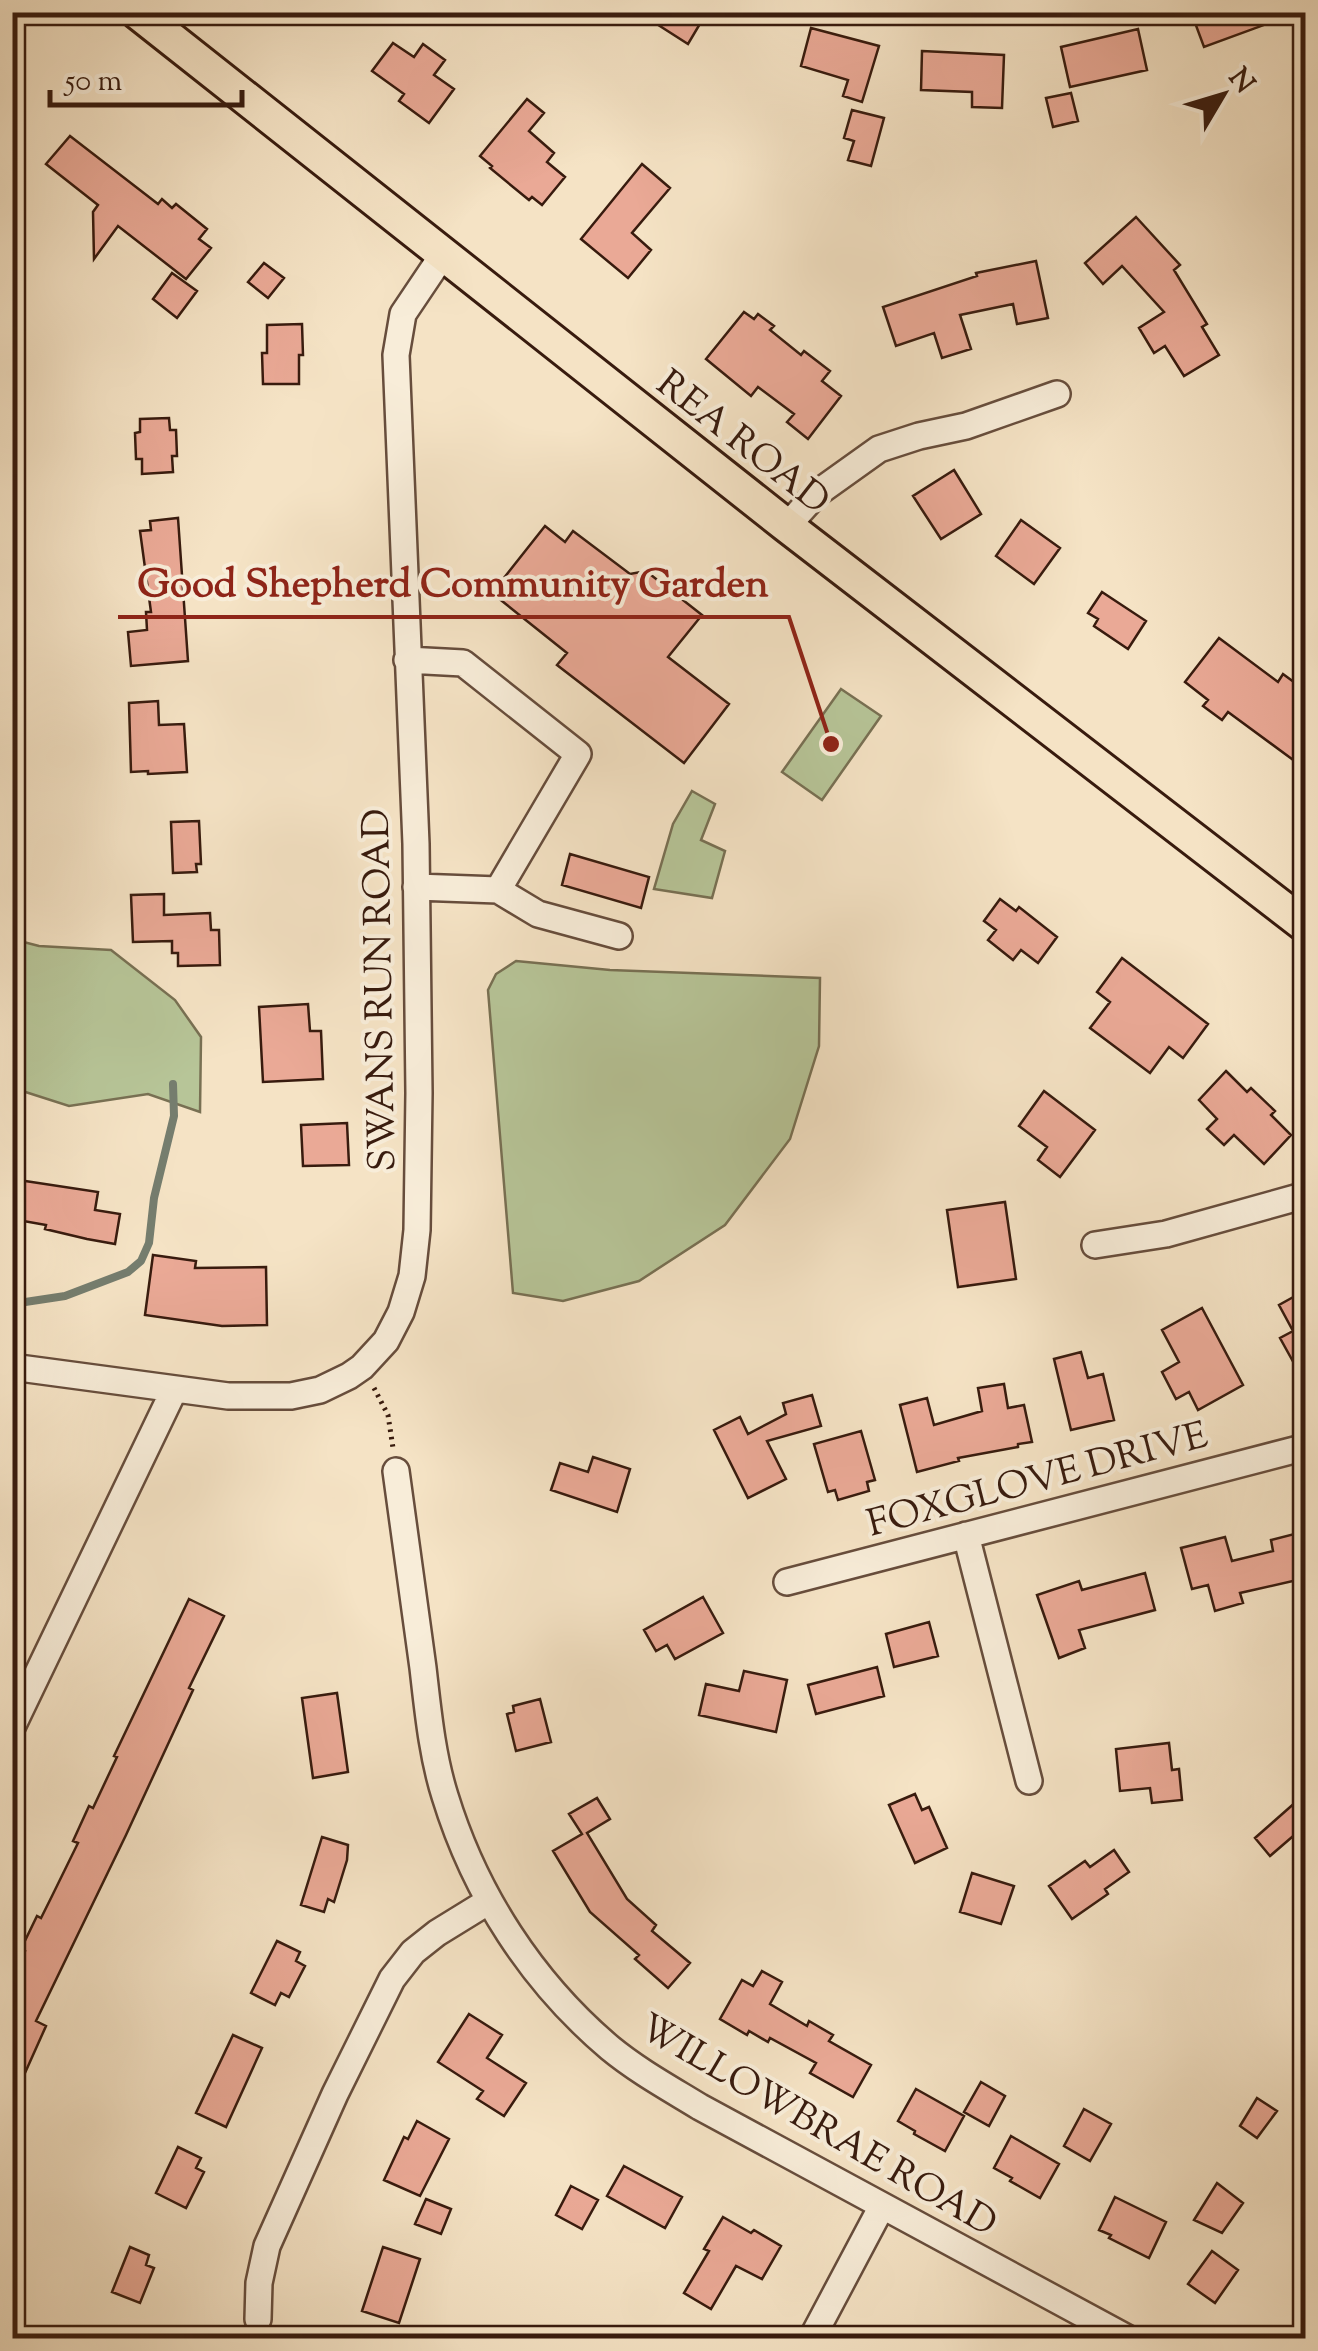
<svg xmlns="http://www.w3.org/2000/svg" width="1318" height="2351" font-family="'Sorts Mill Goudy',serif">
<style>
.green{fill:#b7c598;stroke:#787053;stroke-width:2.5}
.lines{fill:none;stroke-linecap:round;stroke-linejoin:round}
.stream{stroke:#757d6e;stroke-width:8}
.building{fill:#eaa996;stroke:#381b0e;stroke-width:2.5}
.minor-casing{stroke:#674d3c;stroke-width:30}
.major-casing{stroke:#381b0e;stroke-width:38}
.path{stroke:#381b0e;stroke-width:5;stroke-dasharray:2.5 5;stroke-linecap:butt}
.minor{stroke:#f8edd9;stroke-width:25}
.major{stroke:#f5e3c5;stroke-width:32}
.labels{text-anchor:middle;stroke-width:8;stroke-linejoin:round;paint-order:stroke}
.street-label{font-size:38px;fill:#381b0e;stroke:#f8edd9}
.leader{fill:none;stroke:#8f2418;stroke-width:4}
.callout-dot{fill:#8f2418;stroke:#f8edd9;stroke-width:4}
.callout-label{font-size:40px;text-anchor:middle;font-weight:bold;fill:#8f2418;stroke:#f8edd9;stroke-width:8;stroke-linejoin:round;paint-order:stroke}
</style>
<rect width="100%" height="100%" fill="#f5e3c5"/>
<filter id="stains"><feTurbulence type="fractalNoise" baseFrequency=".002" numOctaves="4"/><feColorMatrix values="0 0 0 0 .2 0 0 0 0 .09 0 0 0 0 .02 0 0 0 .5 -.17"/></filter>
<radialGradient id="worn" r=".72"><stop offset=".6" stop-color="#630" stop-opacity="0"/><stop offset="1" stop-color="#630" stop-opacity=".3"/></radialGradient>
<path class="green" d="M841 689 881 716 822 800 782 772Z
M692 791 715 804 701 840 725 851 712 898 654 889 673 824Z
M12 939 39 946 111 950 175 1000 201 1037 200 1112 148 1094 69 1106 13 1088Z
M516 961 610 970 820 978 819 1046 790 1139 725 1225 639 1281 563 1301 513 1293 488 990 496 974Z"/>
<g class="lines">
<path class="stream" d="M12 1304 65 1296 128 1272 141 1261 149 1243 154 1198 174 1116 173 1084"/>
</g>
<path class="building" d="M638 12H707L688 44Z
M1191 12H1291V15L1204 47Z
M811 28 879 46 862 102 843 96 848 80 801 66Z
M1138 29 1147 70 1070 87 1061 47Z
M393 43 414 57 423 44 445 60 434 75 454 89 429 123 399 101 404 94 372 71Z
M922 51 1004 55 1002 108 972 107V92L921 90Z
M1071 93 1078 121 1053 127 1046 98Z
M527 99 544 113 529 131 554 153 547 162 565 177 542 205 532 197 529 200 490 168 492 166 480 156Z
M852 110 884 118 871 166 848 160 854 141 844 138Z
M70 136 158 204 162 199 172 208 176 204 207 229 199 239 211 248 186 279 118 226 94 259 93 212 98 205 46 164Z
M642 164 670 188 632 233 651 250 628 278 581 239Z
M1136 217 1180 265 1174 270 1207 324 1202 327 1219 355 1184 376 1165 346 1154 353 1139 328 1164 312 1122 266 1103 284 1085 263Z
M1036 261 1048 318 1017 324 1013 304 960 315 971 349 942 358 934 333 896 346 883 307 977 276 976 273Z
M264 263 284 278 268 298 248 282Z
M172 273 197 291 177 318 153 299Z
M744 312 754 319 758 314 774 326 770 330 801 355 804 351 830 371 822 381 841 396 808 439 787 422 794 414 758 387 751 396 706 359Z
M302 324 303 355H299V384H263L262 353H267V325Z
M169 418 170 430H176L177 456H172L173 472 142 474V459H136L135 433 140 432V419Z
M954 470 981 514 941 539 913 496Z
M178 518 188 661 131 666 128 632 147 630 146 612H151L140 531 151 530 150 521Z
M1021 520 1060 548 1034 584 996 556Z
M545 526 565 542 573 531 630 574 646 571 702 615 668 657 729 704 684 763 557 665 567 653 492 593Z
M1102 592 1146 621 1128 649 1094 626 1098 619 1088 613Z
M1219 638 1278 682 1283 674 1306 691V749L1296 762 1228 712 1222 720 1203 706 1208 700 1185 682Z
M158 701 159 725 184 724 187 772 148 774V771L131 772 129 703Z
M199 821 201 864H196L197 872 173 873 171 822Z
M570 854 649 877 641 908 562 885Z
M164 894V915L210 913 211 930H219L220 965 178 966V953H172V941L133 942 131 895Z
M1000 899 1016 911 1019 907 1057 937 1038 963 1021 950 1013 960 988 940 996 930 984 921Z
M1122 958 1208 1024 1183 1058 1169 1047 1150 1073 1090 1028 1110 1002 1097 992Z
M308 1004 310 1031H321L323 1079 263 1082 259 1007Z
M1226 1071 1247 1092 1251 1088 1275 1111 1271 1115 1291 1135 1264 1164 1234 1135 1224 1145 1207 1129 1217 1119 1199 1100Z
M1044 1091 1095 1130 1060 1177 1038 1160 1047 1147 1019 1126Z
M347 1123 349 1165 303 1166 301 1125Z
M12 1179 98 1192 95 1210 120 1214 115 1244 87 1239 45 1229 46 1225 12 1219Z
M1005 1202 1016 1279 958 1287 947 1210Z
M153 1255 196 1261 195 1268 266 1267 267 1325 222 1326 145 1315Z
M1306 1290V1385L1280 1338 1293 1331 1279 1305Z
M1202 1308 1243 1385 1198 1410 1189 1392 1176 1399 1162 1372 1179 1362 1162 1330Z
M1081 1352 1088 1378 1103 1374 1114 1420 1071 1430 1054 1359Z
M1004 1384 1008 1408 1024 1405 1032 1442 1018 1444V1447L958 1458 959 1461 917 1472 900 1405 927 1398 934 1425 982 1411 978 1388Z
M812 1395 821 1426 767 1441 786 1479 748 1498 714 1430 740 1417 748 1434 786 1414 783 1403Z
M861 1431 875 1480 867 1482 869 1491 838 1500 835 1490 828 1492 814 1444Z
M593 1457 630 1469 617 1512 551 1490 560 1463 588 1472Z
M1306 1531V1578L1240 1593 1243 1603 1215 1611 1208 1585 1192 1589 1181 1548 1225 1537 1232 1561 1273 1551 1271 1540Z
M1145 1573 1155 1610 1079 1630 1085 1648 1059 1658 1037 1595 1079 1581 1082 1590Z
M703 1597 723 1633 675 1659 667 1645 656 1651 644 1630Z
M189 1599 224 1616 189 1688 193 1690 126 1835 36 2021 46 2026 12 2102V1979L25 1951 21 1949 37 1916 41 1918 52 1896 78 1843 73 1841 89 1806 93 1808 117 1757 114 1756Z
M929 1622 938 1656 894 1667 886 1634Z
M877 1667 884 1696 816 1714 808 1685Z
M744 1671 787 1680 776 1732 699 1715 706 1684 739 1691Z
M337 1693 348 1772 313 1778 302 1698Z
M540 1699 551 1742 516 1751 507 1714 514 1712 513 1706Z
M1169 1743 1172 1770 1179 1769 1182 1800 1152 1803 1150 1788 1120 1791 1116 1749Z
M1306 1793V1825L1270 1856 1255 1838Z
M915 1794 922 1810 929 1807 947 1848 915 1863 889 1805Z
M597 1798 610 1819 587 1833 627 1899 656 1925 652 1931 690 1963 668 1988 635 1959 639 1955 590 1912 553 1851 582 1834 569 1814Z
M322 1837 348 1845 347 1860 334 1902 328 1899 324 1912 301 1905Z
M1114 1850 1129 1872 1105 1889 1108 1894 1072 1919 1049 1886 1085 1861 1090 1867Z
M972 1873 1014 1886 1001 1924 960 1912Z
M277 1941 300 1952 296 1961 305 1966 289 1997 281 1993 275 2005 251 1993Z
M762 1971 782 1982 770 2004 807 2026 809 2021 833 2035 829 2041 871 2065 853 2097 810 2073 816 2063 770 2038 768 2042 749 2031 747 2035 720 2019 742 1980 753 1986Z
M469 2014 502 2035 487 2058 526 2083 504 2116 477 2099 483 2091 438 2062Z
M233 2035 262 2048 226 2127 196 2113Z
M981 2082 1005 2096 989 2126 964 2112Z
M916 2089 964 2116 945 2151 914 2134 915 2131 898 2121Z
M1257 2098 1277 2111 1257 2138 1240 2126Z
M1084 2109 1111 2124 1090 2161 1064 2146Z
M417 2121 449 2139 420 2196 384 2180 404 2137 408 2139Z
M1011 2136 1059 2164 1040 2198 1010 2181 1012 2178 994 2168Z
M178 2147 201 2158 196 2168 204 2172 186 2208 156 2193Z
M624 2166 682 2197 665 2228 607 2196Z
M1217 2183 1243 2203 1222 2233 1194 2220Z
M571 2186 598 2200 582 2229 556 2215Z
M1115 2197 1166 2222 1149 2258 1109 2238 1111 2235 1099 2230Z
M426 2199 451 2209 441 2234 415 2224Z
M723 2217 751 2233 754 2230 781 2246 762 2279 736 2266 711 2309 684 2293 709 2251 704 2249Z
M130 2247 149 2255 146 2265 154 2268 140 2303 112 2292Z
M383 2247 420 2259 399 2323 362 2311Z
M1212 2251 1238 2270 1215 2303 1188 2284Z"/>
<g class="lines">
<g class="minor-casing">
<path id="minor" d="M787 526 816 494 879 449 919 436 966 426 1057 394
M407 660 463 663 578 754 498 890 416 887
M498 890 538 914 619 936
M1095 1245 1166 1234 1306 1195
M12 1367 228 1396H291L320 1390 349 1376 362 1367 386 1341 401 1312 412 1276 417 1230 419 1093 416 844 396 355 403 314 444 253
M396 1471C405 1537 414 1602 423 1668 428 1711 432 1755 445 1796 475 1894 532 1982 610 2048 638 2071 669 2088 700 2107L1127 2338
M966 1535 1029 1781
M787 1582 1306 1447
M12 1727 174 1390
M258 2319 259 2283 267 2246 335 2094 392 1979 413 1952 437 1933 489 1901
M812 2338 882 2206"/>
</g>
<g class="major-casing">
<path id="major" d="M137 12 787 526 1306 926"/>
</g>
<path class="path" d="M374 1388 388 1415 393 1448"/>
<use href="#minor" class="minor"/>
<use href="#major" class="major"/>
</g>
<g class="labels">
<g class="street-label">
<text transform="translate(744 441) rotate(38)" y="13">REA ROAD</text>
<text transform="translate(378 990) rotate(-91)" y="13">SWANS RUN ROAD</text>
<text transform="translate(1037 1478) rotate(-15)" y="13">FOXGLOVE DRIVE</text>
<text transform="translate(819 2124) rotate(30)" y="13">WILLOWBRAE ROAD</text>
</g>
</g>
<path class="leader" d="M831 744L789 617H118"/>
<circle class="callout-dot" cx="831" cy="744" r="10"/>
<g class="callout-label">
<text x="453" y="596">Good Shepherd Community Garden</text>
</g>
<rect width="1318" height="2351" fill="none" stroke="#f5e3c5" stroke-width="50"/>
<rect x="15" y="15" width="1288" height="2321" fill="none" stroke="#381b0e" stroke-width="5"/>
<rect x="25" y="25" width="1268" height="2301" fill="none" stroke="#381b0e" stroke-width="2.5"/>
<g transform="translate(1223 95) rotate(52)" stroke="#f8edd9" stroke-width="8" paint-order="stroke">
<path d="M0-8L18 38L0 25L-18 38Z" fill="#381b0e"/>
<text y="-15" font-size="28" font-weight="bold" text-anchor="middle" fill="#381b0e">N</text>
</g>
<path d="M50 90v15h192v-15" fill="none" stroke="#381b0e" stroke-width="5"/>
<text x="65" y="90" font-size="30" fill="#381b0e" stroke="#f8edd9" stroke-width="8" paint-order="stroke">50 m</text>
<rect width="100%" height="100%" filter="url(#stains)"/>
<rect width="100%" height="100%" fill="url(#worn)"/>
</svg>
